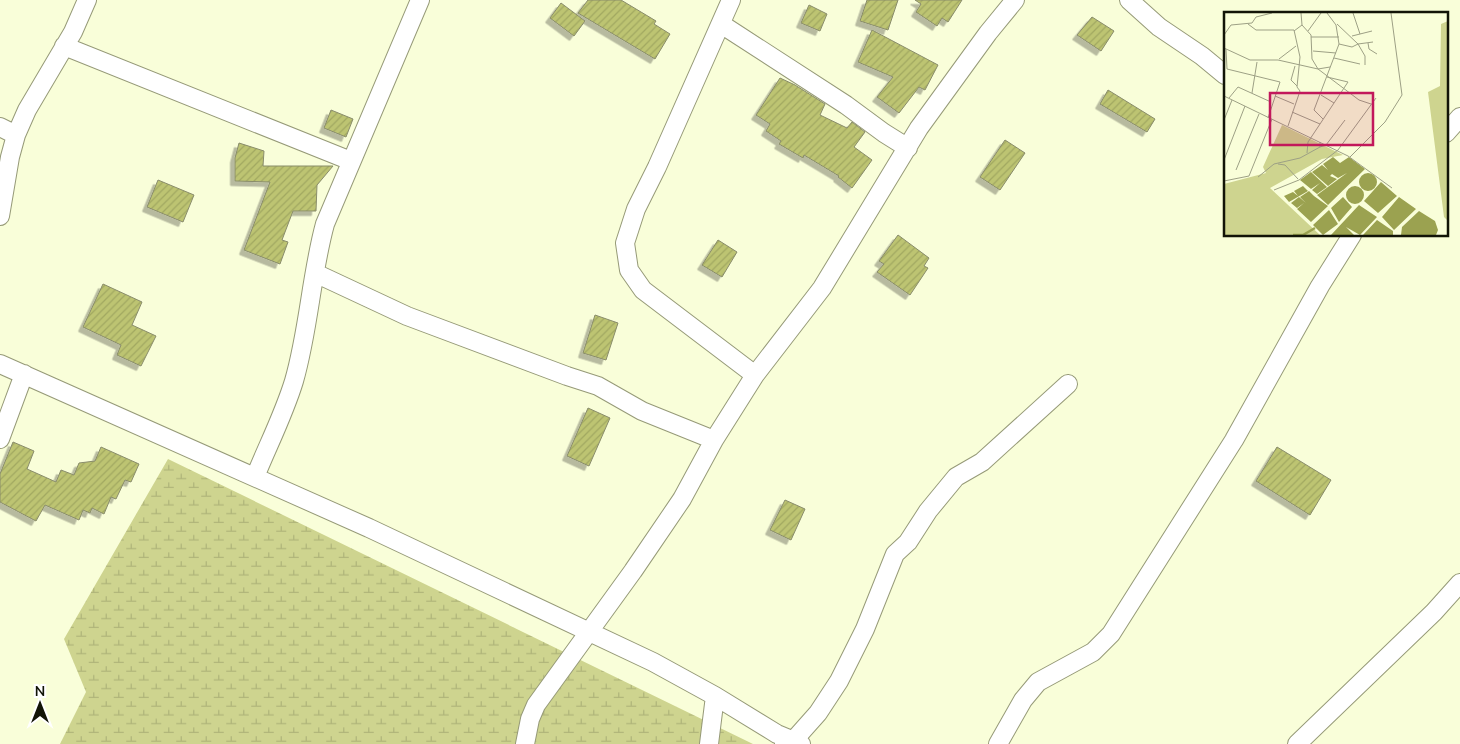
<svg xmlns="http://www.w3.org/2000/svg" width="1460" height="744" font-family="'Nunito Sans',sans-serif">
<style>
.wetland{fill:url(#wetland-marsh)}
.building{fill:url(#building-hatch);stroke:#898c6b;filter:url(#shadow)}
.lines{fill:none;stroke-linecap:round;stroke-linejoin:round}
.street-casing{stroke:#969a78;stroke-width:20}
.street{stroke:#fff;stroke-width:18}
.inset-river{fill:none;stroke:#9ba250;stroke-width:2.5}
.inset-road{fill:none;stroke:#9da085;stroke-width:1}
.view{fill:#c2185b;fill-opacity:0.15;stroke:#c2185b;stroke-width:2.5}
.inset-edge{fill:none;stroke:#121407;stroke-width:2.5}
</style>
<defs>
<pattern id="wetland-marsh" width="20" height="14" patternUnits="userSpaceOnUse" patternTransform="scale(1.25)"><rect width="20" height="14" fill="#ced48f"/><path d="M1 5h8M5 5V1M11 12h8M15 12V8" fill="none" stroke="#b0b57a"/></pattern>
<pattern id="building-hatch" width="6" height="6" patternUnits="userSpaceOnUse" patternTransform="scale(1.25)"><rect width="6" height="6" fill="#bdc472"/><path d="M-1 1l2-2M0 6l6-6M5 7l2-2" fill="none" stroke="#a1a861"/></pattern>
<filter id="shadow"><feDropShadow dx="-4.5" dy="4.5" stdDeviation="0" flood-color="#0004"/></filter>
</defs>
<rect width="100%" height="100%" fill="#f9fed9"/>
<path class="wetland" d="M168 459 753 744H60L86 692 64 639Z"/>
<path class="building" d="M588 0H621L656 21 654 24 670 34 655 59 578 13Z
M867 0H898L888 30 860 21Z
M915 0H962L948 22 942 18 937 26 916 12 921 4Z
M561 3 585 21 574 36 550 18Z
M809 5 827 14 820 31 801 23Z
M1092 17 1114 31 1101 51 1077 35Z
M872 30 938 65 925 90 919 87 899 113 877 97 893 77 858 62Z
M780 78 795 85 825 104 820 115 847 128 852 122 865 132 854 147 872 160 852 188 838 177 839 176 804 155 803 158 779 144 781 141 766 131 770 124 756 115Z
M1108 90 1155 119 1147 132 1100 104Z
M331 110 353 119 346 137 324 128Z
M1005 140 1025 153 1000 190 980 177Z
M239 143 264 151 263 166H333L317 185 316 211H293L282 240 288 242 280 264 244 250 270 182 235 181V158Z
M158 180 194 195 183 222 147 207Z
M898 235 929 258 924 266 928 268 910 295 877 272 884 264 879 261Z
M718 240 737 252 722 277 702 265Z
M103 284 142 302 132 325 156 336 141 366 117 355 121 345 83 327Z
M595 315 618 323 606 360 583 353Z
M588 408 610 418 589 466 567 456Z
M13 442 34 451 27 469 56 482 61 470 74 475 79 463 95 461 101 447 139 464 131 482 125 480 116 499 111 497 104 514 92 508 90 513 83 510 79 520 45 505 36 521 0 502V474Z
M1277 447 1331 480 1310 515 1256 481Z
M785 500 805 509 791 540 770 530Z"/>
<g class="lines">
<g class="street-casing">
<path id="street" d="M731 0 657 167 636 209 625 243 629 270 643 290 755 375
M1129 0 1159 27 1202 56 1225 75
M721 24 846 105 884 133 908 148
M64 46 351 161
M0 127 16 135
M1446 133 1460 117
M0 216 10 157 16 135 27 110 73 32 87 0
M315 273 407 316 567 376 598 386 642 411 714 440
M0 364 369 528 653 662 715 696 777 734 801 744
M0 439 24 374
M255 477C268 445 284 414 294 381 309 329 311 275 325 224L420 0
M525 744 530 719 536 705 633 571 682 499 714 440 755 375 822 288 919 128 988 33 1015 0
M709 744 715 696
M784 744 794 740 818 713 839 681 865 629 895 554 908 542 928 511 956 477 982 462 1068 384
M998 744 1023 700 1038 682 1093 652 1111 634 1234 440 1320 286 1352 235
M1297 744 1434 612 1460 583"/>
</g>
<use href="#street" class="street"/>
</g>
<g transform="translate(1224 12)">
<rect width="224" height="224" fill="#f9fed9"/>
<path d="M224 9V209L220 205 204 80 216 74 217 12ZM58 113 119 143 98 147 46 176 96 223H0V172L42 161 39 155Z" fill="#ced48f"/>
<path d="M109 145 116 151 125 145 141 157 104 193 93 183 123 161 114 166 108 162 106 164 113 167 104 174 88 160 98 153 104 158 99 152ZM87 160 103 175 93 182 88 178 96 171 87 177 76 168ZM135 170a9 9 0 1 1 18 0a9 9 0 1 1-18 0ZM157 170 173 184 154 201 140 189ZM79 174 84 179 65 190 60 184 69 180 74 184 70 179ZM122 183a9 9 0 1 1 18 0a9 9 0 1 1-18 0ZM85 179 90 184 86 187 90 184 104 194 87 210 73 197 80 191 73 196 67 191 75 185 82 191 76 185ZM119 185 128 195 115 210 107 196ZM175 185 192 197 170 218 158 205ZM135 193 153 205 136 223 122 215 130 223H107ZM105 198 114 212 99 223 89 213ZM195 199 211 209 214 218 212 223H177L178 215ZM153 208 169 219V223H139Z" fill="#9ba250"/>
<path class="inset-river" d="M69 223H79L91 216"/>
<path class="inset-road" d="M129 1 136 22M24 12 32 18H70L76 45 73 75 76 79 64 114M113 12 134 32 149 30M78 13 87 23 88 47 94 57 135 88 147 92M70 19 78 13 77 1M84 19 97 1M0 23 7 13 28 11 32 5 48 1M128 24 148 19M87 25H115M144 31 145 37 153 42M115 32 128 35 134 32 141 44V53M0 36 26 48H54L94 57 106 55M2 37 3 57 56 70 44 106M89 39 112 41M110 46 136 52M55 47 72 34M71 54 67 68 73 74M28 81 33 50M97 83 110 91M0 84 124 144 168 176M51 84 70 92M5 86 14 75 47 90M68 100 96 112M99 107 90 98 115 32 112 13 103 1M0 108 8 88M96 135 102 133 121 108M83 141 84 130 124 70 103 65M126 145 161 110 178 83 167 1M0 148 21 94M54 152 61 153 74 167M12 158 35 102M34 165 50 152 76 146 96 135V130M0 169 25 164 48 107M50 178 75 168 114 138 152 86"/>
<path class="view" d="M46 81H149V133H46Z"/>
<rect width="224" height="224" class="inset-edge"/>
</g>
<g transform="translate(40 704)" stroke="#ffffff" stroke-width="4" paint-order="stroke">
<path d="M0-4L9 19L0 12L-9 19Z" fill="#121407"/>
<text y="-8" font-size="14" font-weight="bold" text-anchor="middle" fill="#121407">N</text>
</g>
</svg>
